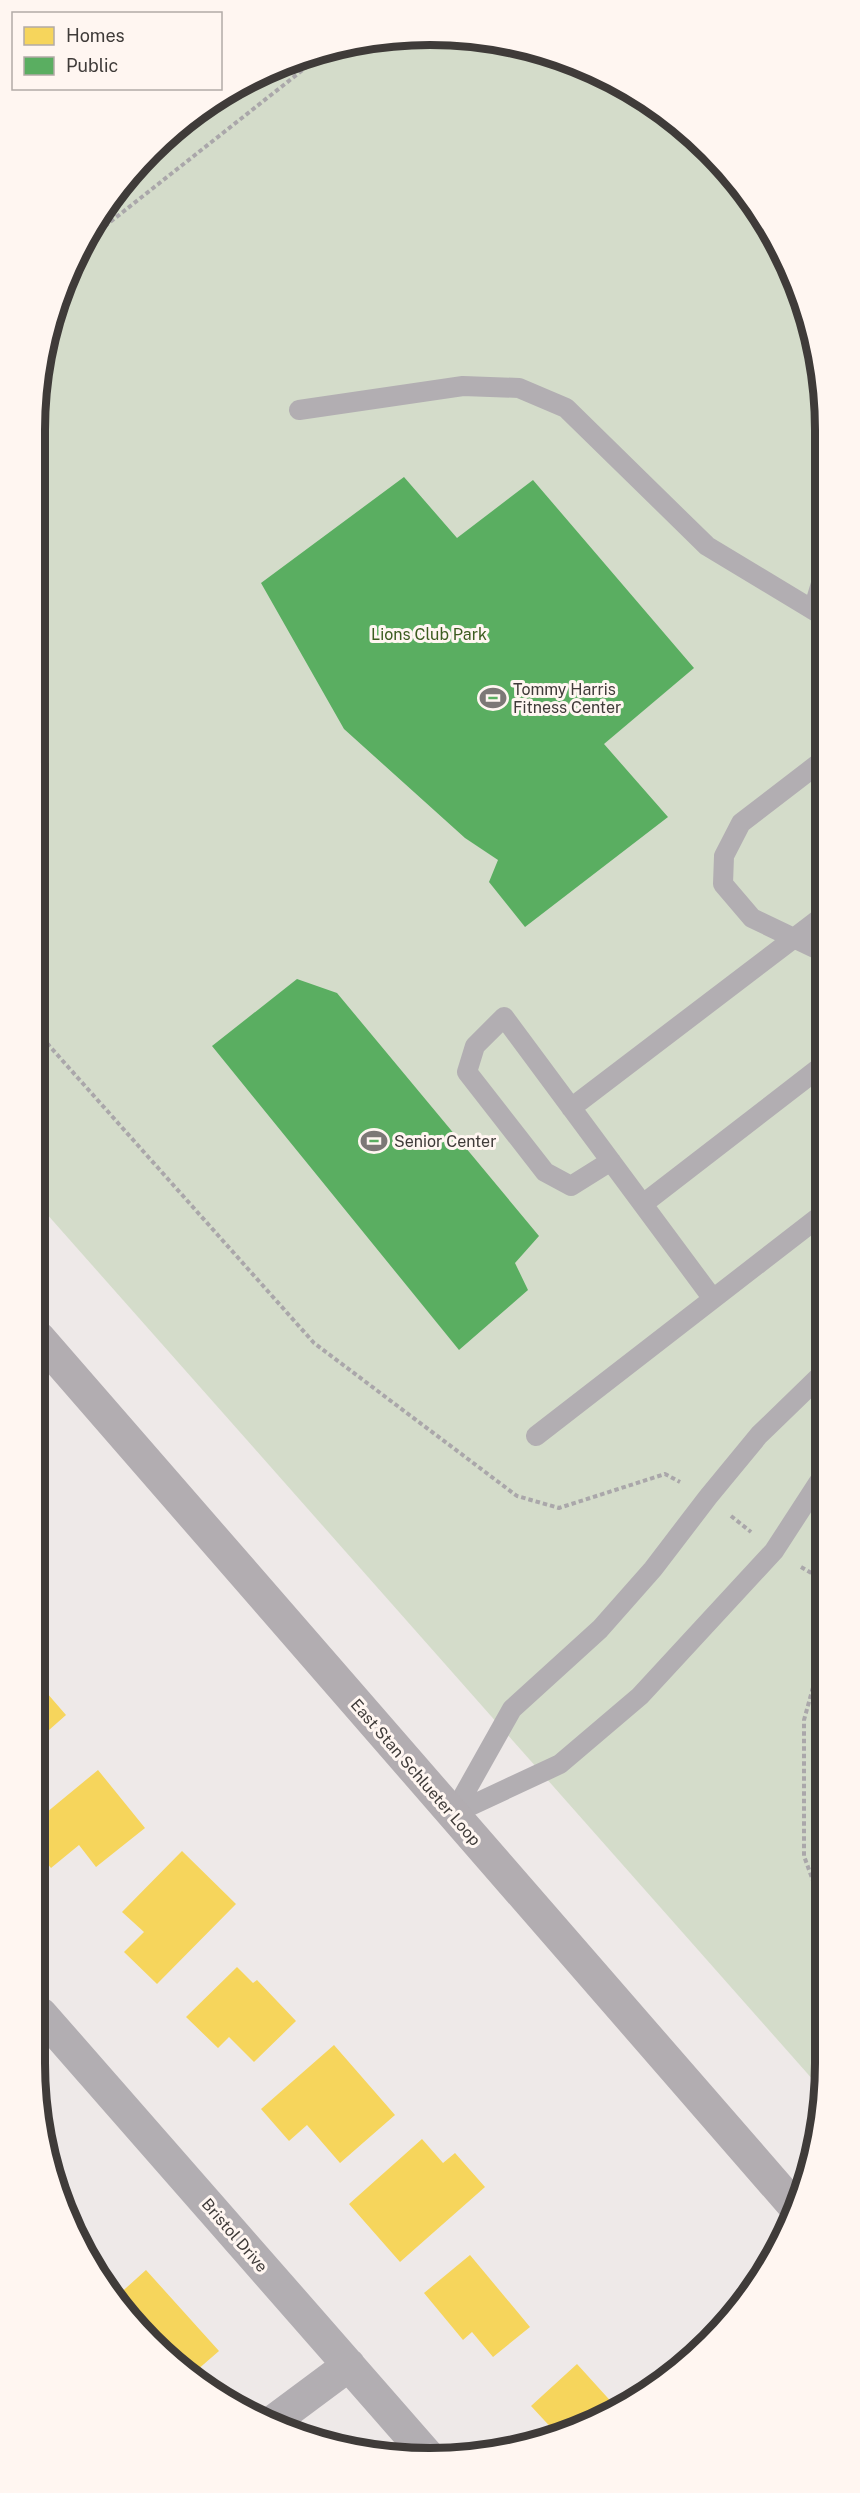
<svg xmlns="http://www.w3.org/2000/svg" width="860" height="2493" font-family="'Public Sans',sans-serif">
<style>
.green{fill:#d4dcca}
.homes{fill:#f6d55c}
.public{fill:#5aae61}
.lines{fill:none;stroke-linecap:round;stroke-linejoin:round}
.path{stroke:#aaa7aa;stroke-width:4;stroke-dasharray:4.5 3;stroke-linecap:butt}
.service{stroke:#b2aeb2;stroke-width:20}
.minor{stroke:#b2aeb2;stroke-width:33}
.secondary{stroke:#b2adb1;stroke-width:33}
.labels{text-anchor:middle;stroke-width:6;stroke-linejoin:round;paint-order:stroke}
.park-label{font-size:16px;fill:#3c5c1f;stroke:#fff6f1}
.poi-label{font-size:16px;fill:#3f3b39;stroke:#fff6f1;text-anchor:start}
.street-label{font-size:16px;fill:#3f3b39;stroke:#fff6f1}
.rim{fill:none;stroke:#3f3b39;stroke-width:8}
</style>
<rect width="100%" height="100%" fill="#eee9e8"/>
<path class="green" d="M456 35 532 48 628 88 727 169 785 255 822 378 825 2063 822 2090 38 1204 35 430 48 328 75 255 116 190 169 133 232 88 303 56 378 38Z"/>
<path class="homes" d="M40 1685 66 1715 40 1738Z
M98 1770 145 1828 96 1867 79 1845 51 1868 41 1856V1817Z
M182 1851 236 1904 157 1984 124 1952 144 1932 122 1912Z
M237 1967 253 1983 257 1980 296 2021 254 2062 229 2037 218 2048 186 2017Z
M334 2045 395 2115 340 2163 307 2125 289 2141 261 2109Z
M422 2139 443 2163 455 2153 485 2187 400 2262 349 2204Z
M470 2255 530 2327 493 2357 472 2332 463 2340 424 2293Z
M146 2270 219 2351 189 2377 133 2324 116 2297Z
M577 2364 616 2407 557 2434 531 2406Z"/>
<path class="public" d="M404 477 457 538 533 480 694 668 604 744 668 817 525 927 489 882 498 860 465 838 344 729 261 583Z
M297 979 337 993 539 1236 515 1263 528 1290 459 1350 212 1046Z"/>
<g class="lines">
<path class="path" d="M81 245 328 50
M37 1032 314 1343 517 1496 559 1508 665 1474 680 1482
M731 1516 751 1532
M801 1567 825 1581
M825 1644 804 1720V1856L825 1914"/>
<path class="service" d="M299 410 463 386 519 388 566 408 707 546 823 616
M813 610 822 580
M823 760 741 823 724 856 723 884 752 918 823 952
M571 1108 823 916
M611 1161 571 1186 545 1172 467 1072 475 1046 504 1017 713 1299
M643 1204 823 1065
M536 1436 824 1213
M453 1814 512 1709 600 1629 653 1569 708 1497 759 1435 824 1372
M453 1814 560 1764 640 1696 774 1551 824 1474"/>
<path class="minor" d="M41 2014 429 2457
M271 2423 349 2365"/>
<path class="secondary" d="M39 1338 794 2206"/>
</g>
<defs>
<g id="stadium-bare" transform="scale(2.07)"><path d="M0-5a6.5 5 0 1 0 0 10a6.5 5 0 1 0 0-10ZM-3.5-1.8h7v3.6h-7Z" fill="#7c7876" stroke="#fff6f1" stroke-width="2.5" paint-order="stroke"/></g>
</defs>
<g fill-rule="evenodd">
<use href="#stadium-bare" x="493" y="698"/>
<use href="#stadium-bare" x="374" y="1141"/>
</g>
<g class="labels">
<g class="park-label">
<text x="429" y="640">Lions Club Park</text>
</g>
<g class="poi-label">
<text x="513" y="695">Tommy Harris<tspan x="513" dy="18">Fitness Center</tspan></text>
<text x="394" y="1147">Senior Center</text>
</g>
<g class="street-label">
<text transform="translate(416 1772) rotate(49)" y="6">East Stan Schlueter Loop</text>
<text transform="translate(235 2235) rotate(49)" y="6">Bristol Drive</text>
</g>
</g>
<path d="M0 0H860V2493H0ZM430 45H430A385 385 0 0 1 815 430V2063A385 385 0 0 1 430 2448H430A385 385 0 0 1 45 2063V430A385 385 0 0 1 430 45Z" fill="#fff6f1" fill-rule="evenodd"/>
<path class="rim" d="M430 45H430A385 385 0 0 1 815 430V2063A385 385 0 0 1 430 2448H430A385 385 0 0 1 45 2063V430A385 385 0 0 1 430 45Z"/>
<rect x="12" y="12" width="210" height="78" fill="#fff6f1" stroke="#b2aba7" stroke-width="1.5"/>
<rect x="24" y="27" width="30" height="18" fill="#f6d55c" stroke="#b2aba7" stroke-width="1.5"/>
<text x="66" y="42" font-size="18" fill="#3f3b39">Homes</text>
<rect x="24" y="57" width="30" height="18" fill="#5aae61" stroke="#b2aba7" stroke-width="1.5"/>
<text x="66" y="72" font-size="18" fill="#3f3b39">Public</text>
</svg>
